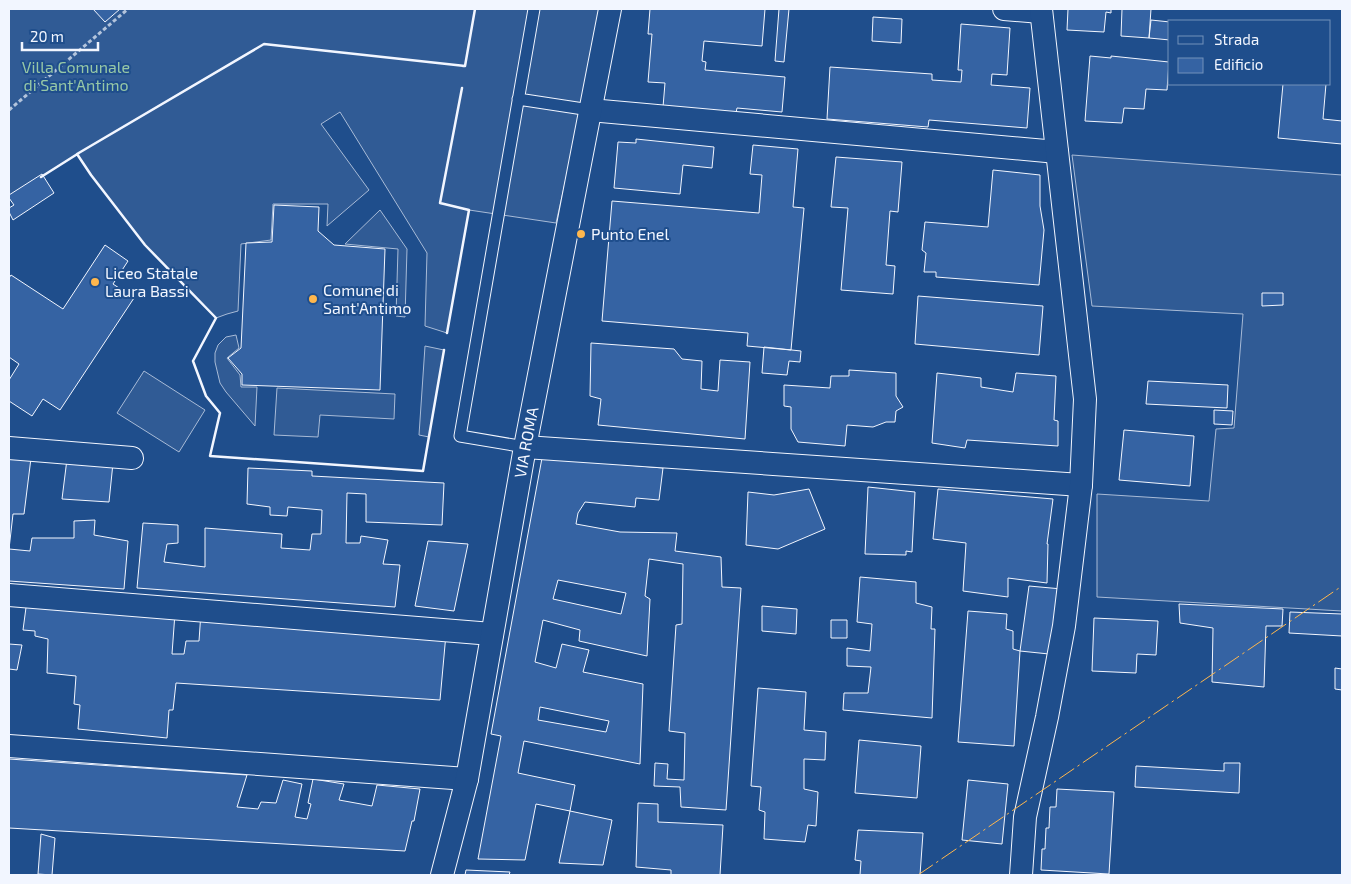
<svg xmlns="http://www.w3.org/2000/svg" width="1351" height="884" font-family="'Exo 2',sans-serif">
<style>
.built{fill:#305b95;stroke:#a8bbd7}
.building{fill:#3563a3;stroke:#f2f6ff;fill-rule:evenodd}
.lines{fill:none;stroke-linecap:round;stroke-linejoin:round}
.service-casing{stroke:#f2f6ff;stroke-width:13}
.minor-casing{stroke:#f2f6ff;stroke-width:24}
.path{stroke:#b3c4dc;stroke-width:3;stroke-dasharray:4 2.5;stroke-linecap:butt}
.service{stroke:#1f4e8c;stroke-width:11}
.minor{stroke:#1f4e8c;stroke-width:22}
.wall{stroke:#f2f6ff;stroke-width:2.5}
.power{stroke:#ffb74d;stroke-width:1;stroke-dasharray:18 4 2.5 4;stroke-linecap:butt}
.poi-dot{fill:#ffb74d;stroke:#1f4e8c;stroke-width:2}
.labels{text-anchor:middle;stroke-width:4;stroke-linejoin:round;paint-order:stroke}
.park-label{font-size:16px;fill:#97c8a6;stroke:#1f4e8c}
.poi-label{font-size:16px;fill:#f2f6ff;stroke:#1f4e8c;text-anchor:start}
.street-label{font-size:16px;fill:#f2f6ff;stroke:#1f4e8c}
</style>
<rect width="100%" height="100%" fill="#1f4e8c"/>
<path class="built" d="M9 9H604L556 223 469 210 447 333 425 326 427 253 340 112 321 124 369 190 327 226 328 204H273L271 240 241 244 238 311 227 314 216 318 145 245 91 175 77 154 9 197Z
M1072 155 1342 175V611L1097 597V494L1209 501 1216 429 1234 428 1243 314 1092 306Z
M380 210 407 249 405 317 396 316 398 249 345 244Z
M236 335 239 348 227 358 240 375 241 387H257L255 426 226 392 220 383 215 362V353L218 345 226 337Z
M425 346 444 350 429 437 419 435Z
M144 371 205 410 179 452 117 413Z
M277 388 395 394 394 419 320 415 318 437 274 435Z"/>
<path class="building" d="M93 9H120L105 22Z
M650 9H765L762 46 704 41 702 61 706 62 705 70 785 77 782 112 737 108 736 113 663 107 665 83 648 82 652 34H648Z
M779 9H789L784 62 775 61Z
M1068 9H1111V13L1106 12 1104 32 1067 30Z
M1122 9H1151L1149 38 1121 36Z
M873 17 902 19 901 43 872 41Z
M1151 20 1170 22V40L1149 38Z
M961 24 1010 28 1007 75 992 74 991 85 1030 88 1027 128 929 120 928 127 827 119 830 67 932 74V80L961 82 962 70H958Z
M1090 56 1111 58V56L1169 62 1167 90 1146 89 1144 109 1124 108 1122 123 1085 121Z
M1283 84H1326L1323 119 1342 121V144L1278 138Z
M636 139 714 147 712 168 683 165 680 194 614 188 618 142 636 143Z
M753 145 798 149 793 207 804 208 791 350 747 346 748 333 602 321 612 201 759 213 762 175 750 174Z
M836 157 902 162 898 212 890 211 886 265 895 266 893 294 841 290 848 208 831 207Z
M993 170 1040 175V206L1044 230 1039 285 936 277V272H924L926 253 922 250 925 222 988 227Z
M42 174 54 193 13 220 9 212V208L14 205 9 198V195Z
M274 205 319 207 318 231 334 245 385 249 380 390 242 385V374L228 358 241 348 246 243 272 242Z
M105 245 128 261 113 284 134 298 60 410 43 399 32 416 9 401V380L19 364 9 357V278L11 275 63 309Z
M1262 293H1283V305L1262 306Z
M918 296 1043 306 1039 355 915 344Z
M591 343 674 349 682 359 702 361 701 389 718 391 720 360 750 362 745 439 598 425 601 399 590 396Z
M764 347 801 351 800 362 789 361 787 375 762 373Z
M849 370 896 373V396L903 407 896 411 895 422H886L873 427 847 425 845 446 798 442 791 429V407L784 406V385L830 388 831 376H849Z
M937 373 981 378V387L1013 392 1016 373 1056 376 1054 420 1058 421V446L967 440 965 448 932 443Z
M1148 381 1228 385 1227 408 1146 404Z
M1214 410 1233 411 1232 425 1214 424Z
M1124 430 1194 436 1190 486 1119 480Z
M9 449 32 450 24 514H13L9 549 30 551 32 538H74V521L95 520 94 535 128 541 124 589 9 581Z
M542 458 663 468 659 500 636 498 635 507 585 502 578 513 576 524 620 532 677 533 675 551 721 557 722 587 741 588 726 810 681 807 680 787 654 786 655 763 668 764 667 779 684 780 685 733 669 731 676 625 682 624 683 564 649 559 645 596 650 599 647 656 579 641 580 630 543 620 535 662 556 668 562 644 589 650 583 672 643 684 640 764 524 741 518 773 575 785 570 811 536 804 525 860 478 859 501 736 491 734ZM558 580 626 593 621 614 553 599ZM540 707 609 721 606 732 538 720Z
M67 459 113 463 109 502 62 499Z
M248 468 312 471V476L444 483 442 525 366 522V494L347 493 346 543H360L361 536 388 540 383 564 400 565 395 607 137 588 143 523 178 525V543L167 544 164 562 205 567V528L282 534 281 548 310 550 312 534H321L322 510 288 507 287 516 270 515V507L247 504Z
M868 487 915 492 912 552 906 551V555L865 554Z
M809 489 825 529 778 549 746 545 748 492 774 495Z
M938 489 1053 499 1047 544H1048L1047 583 1008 578V597L963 591 966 543 933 539Z
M428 541 468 544 454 611 415 606Z
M860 577 916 582V603L932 607 931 629H935L932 718 843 710 844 693H868L871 667 847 666V648L870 651 872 624 857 622Z
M1029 586 1062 589 1049 654 1020 651Z
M27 600 175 613 172 654H184L186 641H199L201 612 446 634 440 700 176 683 173 710H169L167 738 78 729 80 705 74 704 76 676 47 673 48 639 35 636V631L23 630Z
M1179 604 1283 609 1282 626H1266L1264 687 1212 682 1213 628 1180 623Z
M762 606 797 609 796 634 762 631Z
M968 611 1007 614 1006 629 1013 631V649L1020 651 1014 746 958 742Z
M1290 612 1342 614V636L1289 633Z
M1094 618 1158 621 1156 655 1137 654 1136 673 1092 671Z
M831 620H847V638H831Z
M9 644 22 645 17 670 9 669Z
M1335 668 1342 669V690L1335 689Z
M758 688 806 692 804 730 826 732 825 760 804 759V789L818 792 816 826 808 825 805 842 764 839 765 812 759 810 761 787 751 786Z
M859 740 921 746 917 798 855 793Z
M9 759 247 775 237 807 258 809 261 802 276 803 283 780 302 784 295 817 307 819 311 804 308 803 313 779 344 784 339 800 372 806 377 785 420 789 414 821H412L405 851 9 828Z
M1224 763H1240L1239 793 1135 787 1136 766 1224 771Z
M968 780 1008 784 1002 844 962 840Z
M1057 789 1114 792 1109 874 1041 870 1042 849H1045L1046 828H1049L1050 807H1056Z
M638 803 658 804V822L723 825 720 875H671V870L636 867Z
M570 811 612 820 603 865 559 863Z
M858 830 923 833 920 875H860L861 861 855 860Z
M41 834 55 838 52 875 38 874Z
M466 870 510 872 509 875H465Z"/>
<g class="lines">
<g class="service-casing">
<path id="service" d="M518 99 590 110
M525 447 460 436 534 9"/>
</g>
<g class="minor-casing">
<g id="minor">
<path d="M1004 9 1041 12"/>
<path d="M590 110 1057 152"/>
<path d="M525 447 1081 485"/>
<path d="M9 448 132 458"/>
<path d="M9 595 492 634"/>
<path d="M9 746 467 779"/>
<path id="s1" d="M442 875 467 779 525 447 610 9"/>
<path d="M1021 875 1025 817 1047 717 1064 626 1081 485 1085 399 1041 9"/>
</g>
</g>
<path class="path" d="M9 110 128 9"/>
<use href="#service" class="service"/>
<use href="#minor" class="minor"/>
<path class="wall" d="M463 66H465L475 9
M41 177 79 153
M447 333 469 210 440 203 462 88
M444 350 423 471 210 456 220 413 206 396 193 361 216 318 145 245 91 175 77 154 264 44 465 66"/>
<path class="power" d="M918 875 1342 586"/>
</g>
<g class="poi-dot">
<circle cx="581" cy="234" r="5"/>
<circle cx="95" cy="282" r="5"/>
<circle cx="313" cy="299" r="5"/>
</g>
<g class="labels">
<g class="park-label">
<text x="76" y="73">Villa Comunale<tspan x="76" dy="18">di Sant'Antimo</tspan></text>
</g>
<g class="poi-label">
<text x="591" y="240">Punto Enel</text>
<text x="105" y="279">Liceo Statale<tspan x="105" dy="18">Laura Bassi</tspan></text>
<text x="323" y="296">Comune di<tspan x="323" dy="18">Sant'Antimo</tspan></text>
</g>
<g class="street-label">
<text dy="6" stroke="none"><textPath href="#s1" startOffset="441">VIA ROMA</textPath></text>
</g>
</g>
<rect width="1351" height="884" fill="none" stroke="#f2f6ff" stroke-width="20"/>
<rect x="1168" y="20" width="162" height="65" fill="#1f4e8c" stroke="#7391ba"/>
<rect x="1178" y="36" width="25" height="8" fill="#1f4e8c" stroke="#7391ba"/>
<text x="1214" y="45" font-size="15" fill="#f2f6ff">Strada</text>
<rect x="1178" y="58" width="25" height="15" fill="#3563a3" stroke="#7391ba"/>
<text x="1214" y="70" font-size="15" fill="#f2f6ff">Edificio</text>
<path d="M22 42v8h76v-8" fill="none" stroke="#f2f6ff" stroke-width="2.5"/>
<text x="30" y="42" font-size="15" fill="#f2f6ff" stroke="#1f4e8c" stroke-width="4" paint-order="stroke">20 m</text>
</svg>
